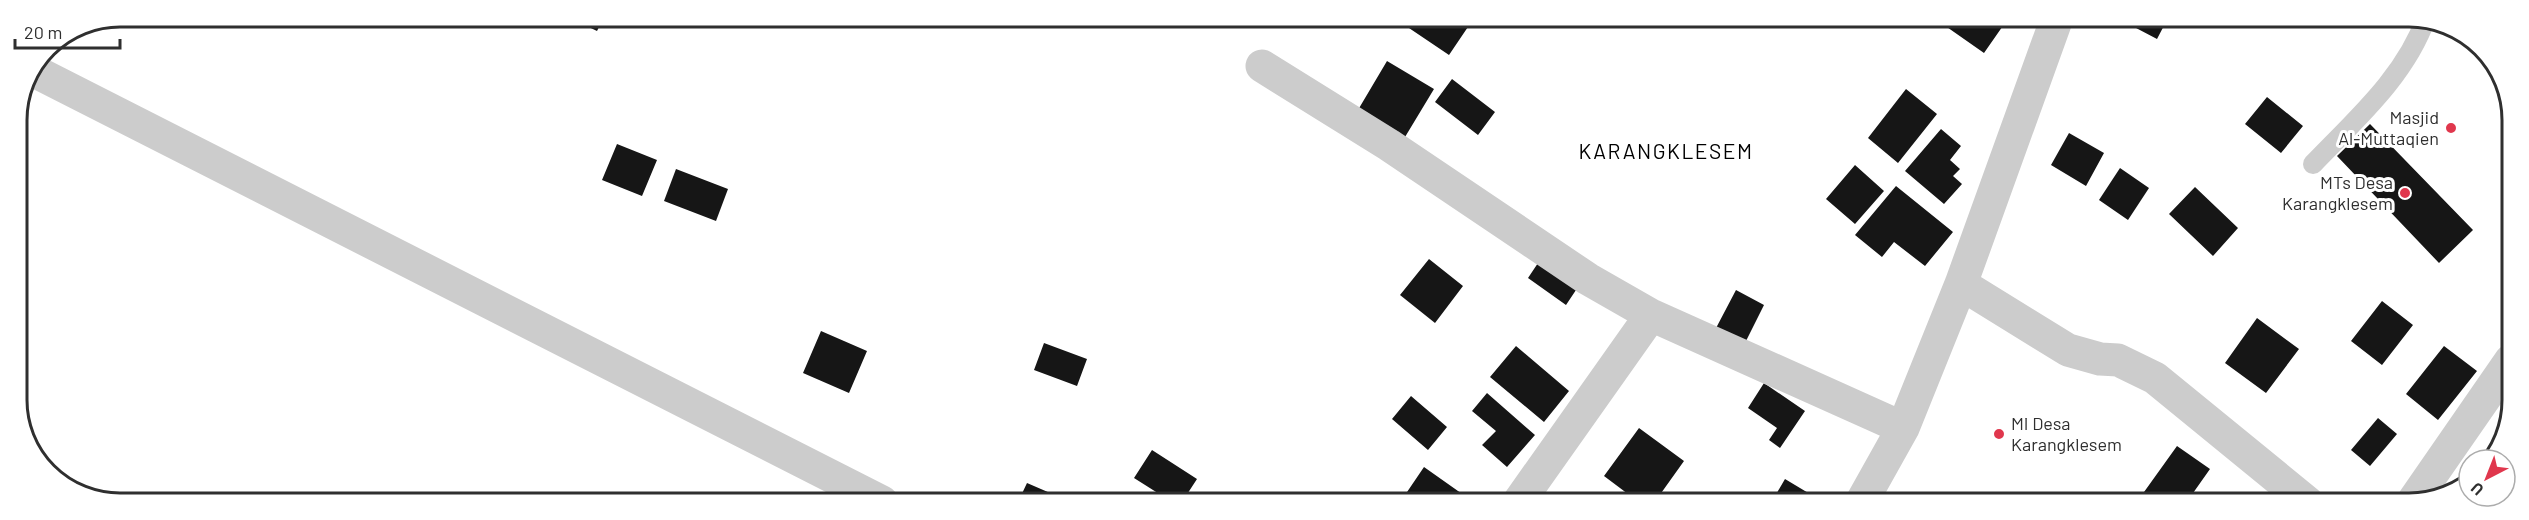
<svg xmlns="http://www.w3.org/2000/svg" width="2529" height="520" font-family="Barlow,sans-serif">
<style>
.building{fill:#161616}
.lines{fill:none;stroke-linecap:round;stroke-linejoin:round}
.lane{stroke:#ccc;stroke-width:20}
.street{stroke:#ccc;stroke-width:33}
.poi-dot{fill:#e0374d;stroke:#fff;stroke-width:2}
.labels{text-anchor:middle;stroke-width:6;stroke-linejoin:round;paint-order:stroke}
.poi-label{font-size:18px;fill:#2f2f2f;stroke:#fff;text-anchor:end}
.quarter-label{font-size:21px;letter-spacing:1.5px;fill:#000;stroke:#fff}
.rim{fill:none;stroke:#2f2f2f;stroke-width:3}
</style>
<rect width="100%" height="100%" fill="#fff"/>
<path class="building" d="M501 17H522L514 27Z
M573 17H604L597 31 572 19Z
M1413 18H1474L1449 55 1406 26Z
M1934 18H2004L2007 20 1984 53Z
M2117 18H2168L2157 39Z
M1387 61 1434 89 1402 142 1355 115Z
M1452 79 1495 112 1478 135 1435 102Z
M1906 89 1937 114 1898 163 1868 138Z
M2267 97 2303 126 2281 153 2245 124Z
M2370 124 2473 230 2439 263 2337 156Z
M1941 129 1961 146 1950 160 1960 169 1953 176 1962 184 1944 204 1905 171Z
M2069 133 2104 153 2086 186 2051 165Z
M617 144 657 160 642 196 602 180Z
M1855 165 1884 191 1855 224 1826 199Z
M2120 168 2149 188 2128 220 2099 200Z
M676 169 728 189 716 221 664 201Z
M1896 186 1953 232 1925 266 1894 242 1882 257 1855 235Z
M2195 187 2238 228 2213 256 2169 214Z
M1542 257 1580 284 1566 305 1528 278Z
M1429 259 1463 286 1435 323 1400 295Z
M1736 290 1764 305 1744 345 1715 330Z
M2382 301 2413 325 2382 365 2351 341Z
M2257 318 2299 349 2266 393 2225 363Z
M821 331 867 351 849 393 803 373Z
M1044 343 1087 359 1077 386 1034 370Z
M1516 346 1569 391 1544 422 1490 377Z
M2444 346 2477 371 2438 420 2406 394Z
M1764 383 1805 411 1780 448 1769 440 1777 428 1748 408Z
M1487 393 1535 435 1507 467 1482 445 1496 431 1472 411Z
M1411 396 1447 427 1428 450 1392 419Z
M2378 418 2397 434 2370 466 2351 450Z
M1639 428 1684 461 1654 503H1640L1604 476Z
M2177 446 2210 469 2186 503H2144L2139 499Z
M1152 450 1197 479 1182 502H1172L1134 478Z
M1424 467 1475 503H1416L1405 495Z
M1785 479 1820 500 1819 503H1771Z
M1027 483 1071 502H1018Z"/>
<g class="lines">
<path class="lane" d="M2313 164C2355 120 2405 77 2426 18"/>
<path class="street" d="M1262 66 1389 145 1588 279 1651 315 1903 428
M36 72 882 502
M1961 284 2068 350 2100 359 2118 360 2155 378 2308 503
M1518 503 1651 315
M1861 503 1903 428 1961 284 2057 18
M2412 503 2511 360"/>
</g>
<g class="poi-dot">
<circle cx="2451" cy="128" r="6"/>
<circle cx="2405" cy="193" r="6"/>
<circle cx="1999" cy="434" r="6"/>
</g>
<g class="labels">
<g class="poi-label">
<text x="2439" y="124">Masjid<tspan x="2439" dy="21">Al-Muttaqien</tspan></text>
<text x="2393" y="189">MTs Desa<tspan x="2393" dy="21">Karangklesem</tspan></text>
<text x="2011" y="430" text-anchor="start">MI Desa<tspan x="2011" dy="21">Karangklesem</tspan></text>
</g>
<g class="quarter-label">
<text x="1666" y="159">KARANGKLESEM</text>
</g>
</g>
<path d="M0 0H2529V520H0ZM120 27H2409A93 93 0 0 1 2502 120V400A93 93 0 0 1 2409 493H120A93 93 0 0 1 27 400V120A93 93 0 0 1 120 27Z" fill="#fff" fill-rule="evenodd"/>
<path class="rim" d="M120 27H2409A93 93 0 0 1 2502 120V400A93 93 0 0 1 2409 493H120A93 93 0 0 1 27 400V120A93 93 0 0 1 120 27Z"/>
<g transform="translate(2487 478) rotate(222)"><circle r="28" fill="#ffffff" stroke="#acacac" stroke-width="1.5"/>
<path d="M0-4.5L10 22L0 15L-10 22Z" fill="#e0374d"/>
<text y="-9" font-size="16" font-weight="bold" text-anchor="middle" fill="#2f2f2f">U</text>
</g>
<path d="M15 39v9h105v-9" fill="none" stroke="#2f2f2f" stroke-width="3"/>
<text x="24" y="39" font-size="18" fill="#2f2f2f" stroke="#ffffff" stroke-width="4.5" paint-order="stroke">20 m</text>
</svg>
